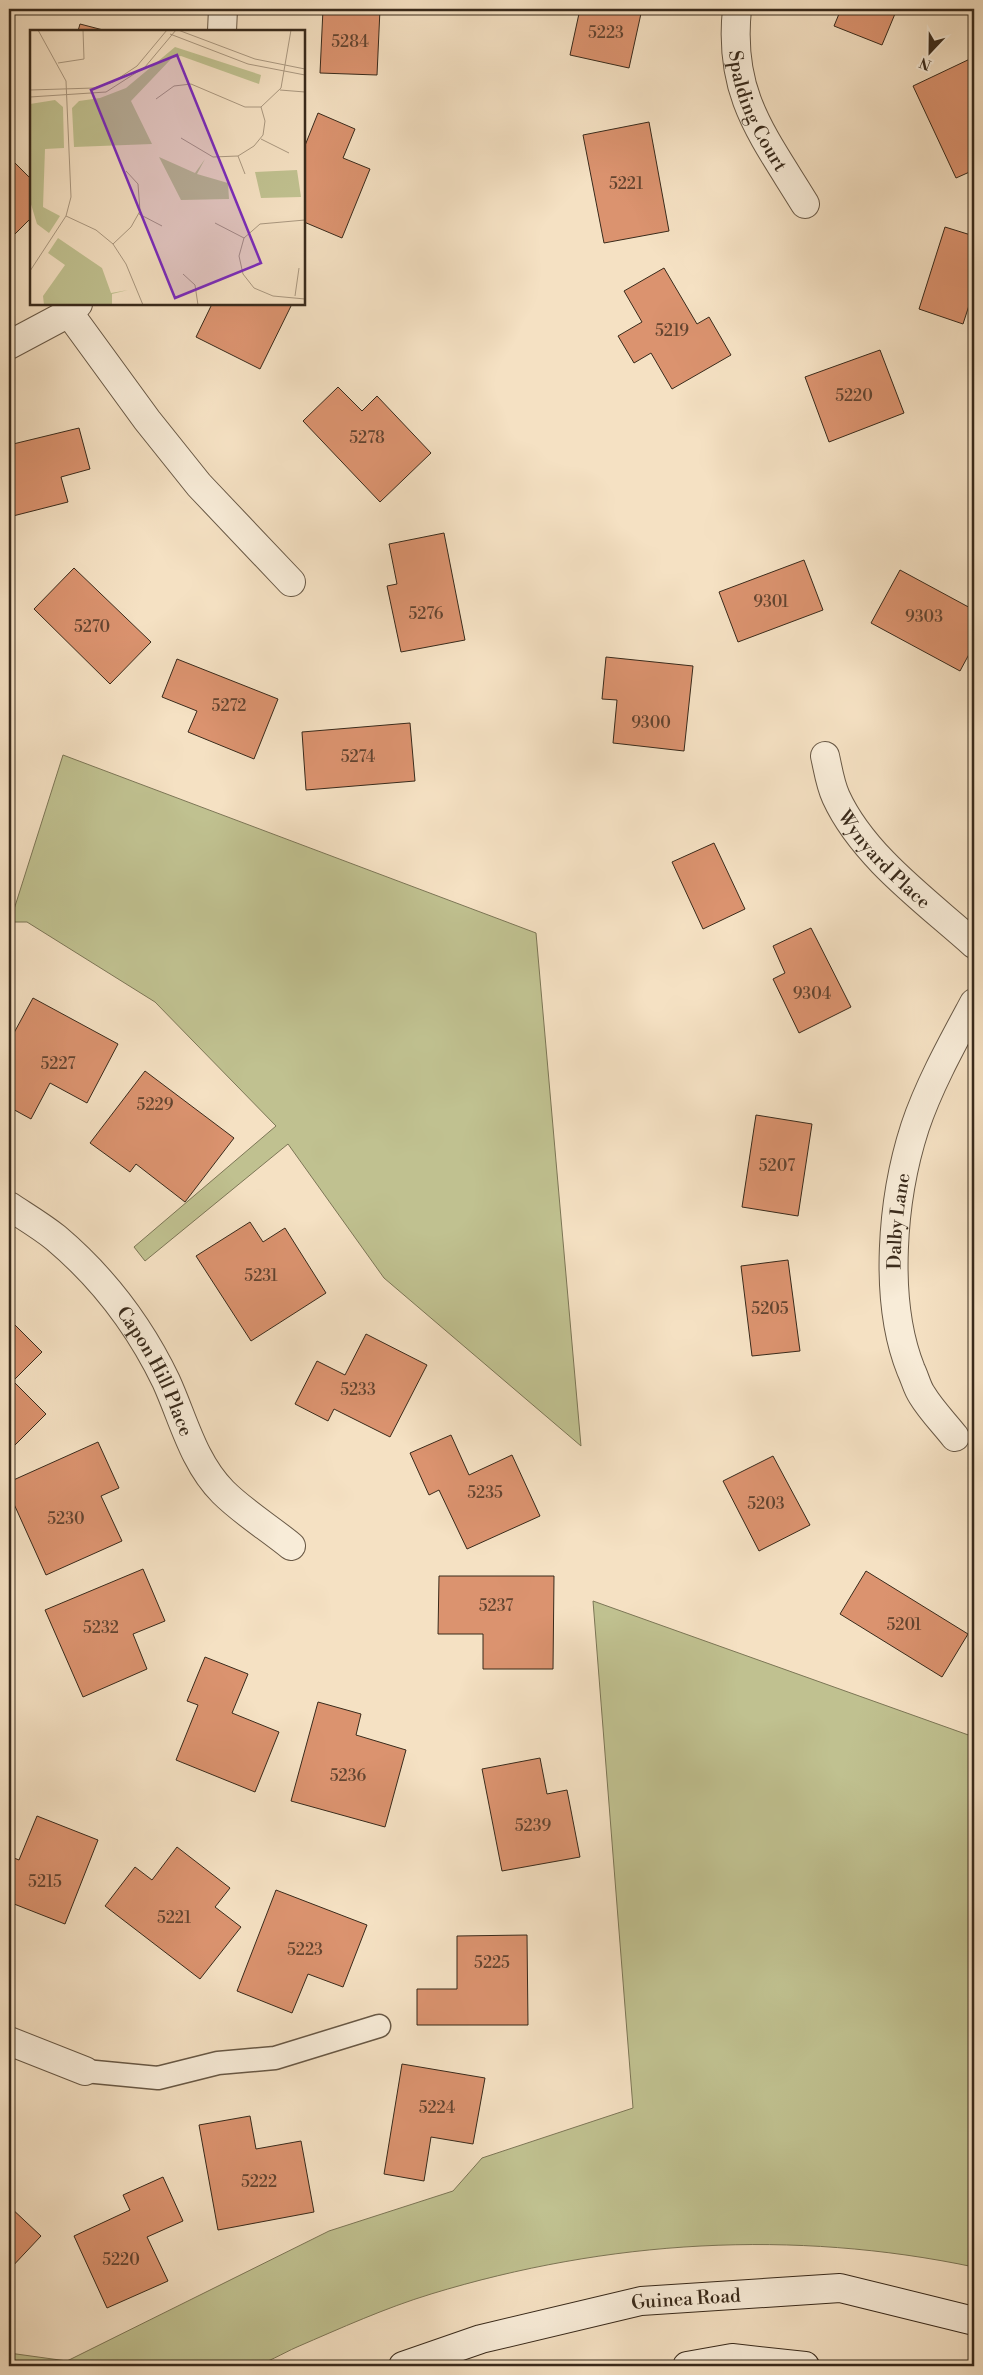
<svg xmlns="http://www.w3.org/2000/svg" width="983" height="2375" font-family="'Libre Bodoni',serif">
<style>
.green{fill:#c0c190;stroke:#7c7656}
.building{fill:#db936f;stroke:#392a1b}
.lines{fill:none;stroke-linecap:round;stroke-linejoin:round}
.lane-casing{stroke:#685845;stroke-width:25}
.street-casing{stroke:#685845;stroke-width:30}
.secondary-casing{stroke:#392a1b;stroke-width:30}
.lane{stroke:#f8ecd8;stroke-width:22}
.street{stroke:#f8ecd8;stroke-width:28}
.secondary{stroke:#f8ecd8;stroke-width:28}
.labels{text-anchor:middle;stroke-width:5;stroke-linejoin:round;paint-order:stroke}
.number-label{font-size:16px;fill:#624430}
.street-label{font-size:19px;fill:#392a1b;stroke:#f8ecd8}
.inset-road{fill:none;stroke:#aa9880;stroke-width:1}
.view{fill:#7b2cbf;fill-opacity:0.15;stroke:#7b2cbf;stroke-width:2.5}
.inset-edge{fill:none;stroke:#392a1b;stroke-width:2.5}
</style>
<rect width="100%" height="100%" fill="#f5e1c3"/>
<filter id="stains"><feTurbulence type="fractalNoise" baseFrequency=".004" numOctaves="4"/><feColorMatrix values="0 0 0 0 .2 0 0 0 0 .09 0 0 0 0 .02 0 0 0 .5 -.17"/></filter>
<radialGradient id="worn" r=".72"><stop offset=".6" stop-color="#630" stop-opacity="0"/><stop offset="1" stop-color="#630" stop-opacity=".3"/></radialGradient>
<path class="green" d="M63 755 536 933 581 1446 384 1278 288 1144 145 1261 134 1247 276 1126 155 1002 27 922H10Z
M593 1601 974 1737V2267C793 2229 608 2240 431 2294 385 2308 341 2328 297 2347 283 2353 266 2364 252 2366 226 2369 198 2366 172 2366 118 2366 63 2366 9 2366V2353L67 2361 329 2231 453 2191 482 2158 633 2108Z"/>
<path class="building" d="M323 9H380L377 75 320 73Z
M580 9H642L629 68 570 55Z
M841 9H897L882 45 834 26Z
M80 24 107 31H78Z
M972 58 974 63V170L956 178 913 86Z
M318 113 355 129 343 158 370 169 342 238 304 222V148Z
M649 122 669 231 604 243 583 135Z
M9 157 31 179V218L9 240Z
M945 227 974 236V290L963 324 919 309Z
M664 268 697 324 709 317 731 355 672 389 651 353 634 363 618 336 642 322 624 291Z
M212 304H292L260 369 196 337Z
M880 350 904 413 829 442 805 377Z
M338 387 362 411 377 396 431 453 380 502 303 421Z
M79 428 90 469 61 477 68 502 9 517V445Z
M444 533 465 640 401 652 387 586 397 584 389 544Z
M804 560 823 610 738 642 719 592Z
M74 568 151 642 110 684 34 609Z
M900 570 974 610V645L960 671 871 623Z
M606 657 693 666 684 751 613 743 617 700 602 699Z
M177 659 278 699 254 759 188 732 197 711 162 697Z
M410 723 415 781 306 790 302 732Z
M714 843 745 909 703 929 672 862Z
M811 928 851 1007 799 1033 773 979 785 973 773 946Z
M33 998 118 1044 87 1103 50 1083 31 1119 9 1107V1042Z
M145 1071 234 1138 185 1202 136 1164 130 1172 90 1143Z
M756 1115 812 1124 798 1216 742 1207Z
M250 1222 263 1242 285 1228 326 1293 251 1341 196 1256Z
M788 1260 800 1351 752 1356 741 1266Z
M15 1325 42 1352 13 1381 46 1414 9 1451V1332Z
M366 1334 427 1365 390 1437 334 1409 328 1421 295 1404 317 1361 345 1375Z
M451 1435 469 1475 512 1455 540 1516 467 1549 439 1490 429 1495 410 1453Z
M98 1442 119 1488 101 1496 122 1541 46 1575 9 1493V1482Z
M773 1456 810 1525 759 1551 723 1481Z
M143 1569 165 1621 133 1634 147 1669 83 1697 45 1610Z
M866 1571 968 1634 942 1677 840 1614Z
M439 1576H554L553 1669H483V1634H438Z
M205 1657 248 1674 232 1713 279 1732 255 1792 176 1760 198 1705 187 1701Z
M318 1702 361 1714 356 1735 406 1750 385 1827 291 1801Z
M540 1758 547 1794 567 1790 580 1857 502 1871 482 1769Z
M37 1816 98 1840 65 1924 9 1902V1856L19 1860Z
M177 1847 230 1888 215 1907 241 1927 200 1979 105 1906 135 1867 152 1880Z
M276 1890 367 1925 343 1987 308 1974 292 2013 237 1991Z
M527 1935 528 2025H417V1989H457V1936Z
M402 2064 485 2078 473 2144 431 2137 424 2181 384 2174Z
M250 2116 256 2149 301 2141 314 2212 218 2230 199 2125Z
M163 2177 183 2221 147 2237 168 2281 107 2308 74 2236 130 2210 123 2195Z
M9 2206 41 2236 9 2270Z"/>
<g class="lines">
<g class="lane-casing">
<path id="lane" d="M85 2071 158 2078 218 2063 275 2058 379 2026"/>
</g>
<g class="street-casing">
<g id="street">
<path id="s1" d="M737 9C728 95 763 135 805 204"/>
<path d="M222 31 223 9"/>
<path d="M69 313 147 420 199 485 291 582"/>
<path d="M9 345 69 313 78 304"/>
<path id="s2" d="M825 756C828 769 830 784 836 797 863 856 926 901 974 944"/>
<path id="s3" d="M9 1206C24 1216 41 1226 56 1238 102 1277 140 1327 166 1381 183 1418 193 1462 223 1492 243 1512 269 1528 291 1546"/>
<path id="s4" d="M955 1437C944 1423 931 1410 922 1395 917 1388 915 1378 911 1370 883 1300 892 1198 915 1127 929 1085 953 1042 974 1003"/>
<path d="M9 2041 85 2071"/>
</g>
</g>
<g class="secondary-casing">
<g id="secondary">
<path id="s5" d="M403 2366 481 2339 641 2301 840 2288 974 2321"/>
<path d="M687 2366 732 2358 805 2366"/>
</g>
</g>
<use href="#lane" class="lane"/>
<use href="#street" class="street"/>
<use href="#secondary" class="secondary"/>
</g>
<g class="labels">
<g class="number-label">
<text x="606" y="38">5223</text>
<text x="350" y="47">5284</text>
<text x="626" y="189">5221</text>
<text x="672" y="336">5219</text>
<text x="854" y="401">5220</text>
<text x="367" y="443">5278</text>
<text x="771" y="607">9301</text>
<text x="426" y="619">5276</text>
<text x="924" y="622">9303</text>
<text x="92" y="632">5270</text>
<text x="229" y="711">5272</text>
<text x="651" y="728">9300</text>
<text x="358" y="762">5274</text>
<text x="812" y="999">9304</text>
<text x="58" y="1069">5227</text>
<text x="155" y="1110">5229</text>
<text x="777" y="1171">5207</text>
<text x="261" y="1281">5231</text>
<text x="770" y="1314">5205</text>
<text x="358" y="1395">5233</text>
<text x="485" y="1498">5235</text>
<text x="766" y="1509">5203</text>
<text x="66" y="1524">5230</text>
<text x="496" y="1611">5237</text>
<text x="904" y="1630">5201</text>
<text x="101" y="1633">5232</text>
<text x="348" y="1781">5236</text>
<text x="533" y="1831">5239</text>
<text x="45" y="1887">5215</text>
<text x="174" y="1923">5221</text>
<text x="305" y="1955">5223</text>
<text x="492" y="1968">5225</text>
<text x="437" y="2113">5224</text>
<text x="259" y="2187">5222</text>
<text x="121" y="2265">5220</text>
</g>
<g class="street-label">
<text dy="7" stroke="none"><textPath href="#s1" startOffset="106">Spalding Court</textPath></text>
<text dy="7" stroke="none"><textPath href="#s2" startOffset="122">Wynyard Place</textPath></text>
<text dy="7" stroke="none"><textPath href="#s4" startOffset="232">Dalby Lane</textPath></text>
<text dy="7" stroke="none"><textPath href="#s3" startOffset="225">Capon Hill Place</textPath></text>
<text dy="7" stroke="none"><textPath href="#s5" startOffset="292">Guinea Road</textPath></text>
</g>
</g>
<g transform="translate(30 30)">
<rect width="275" height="275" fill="#f5e1c3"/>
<path d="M145 17 231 45 229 54 151 26 142 28 101 71 122 114 44 117 42 78 49 71 70 68 96 58ZM25 70 33 77 34 118 15 119 13 177 30 186 19 203 7 194 0 171V74ZM129 127 165 143 175 129 167 144 198 153 199 169 151 170ZM267 140 271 167 231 168 225 142ZM28 208 72 238 81 263 98 260 82 264V275H14L13 266 35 235 18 223Z" fill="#c0c190"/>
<path class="inset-road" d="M148 0 225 29 275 39M140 4 218 34 275 45M28 33 54 29 53 0M0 60 64 58 83 52 107 36 137 0M250 60 275 62M0 67 76 62 115 37 146 0M126 69 144 56 161 54 215 77H231L251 58 261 0M151 108 183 127 208 126 224 116 233 105 235 91 231 77M231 109 259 123M208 126 215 144M109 184 132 196M36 186 66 200 83 214 96 234 113 275M275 190 230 194 214 208 209 226 213 244 224 258 243 266 275 269M185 193 214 208M83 214 101 197 110 181 108 154 96 141M0 241 36 186 41 167 36 51 8 0M153 244 165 255 168 275M265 266 269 238"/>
<path class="view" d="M147 25 231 233 145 268 61 60Z"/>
<rect width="275" height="275" class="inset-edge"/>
</g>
<rect width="983" height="2375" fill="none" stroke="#f5e1c3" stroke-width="30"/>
<rect x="10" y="10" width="963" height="2355" fill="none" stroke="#392a1b" stroke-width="2.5"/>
<rect x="15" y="15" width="953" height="2345" fill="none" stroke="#392a1b"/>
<g transform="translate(930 52) rotate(202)" stroke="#f8ecd8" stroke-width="4" paint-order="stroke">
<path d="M0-4L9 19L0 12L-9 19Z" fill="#392a1b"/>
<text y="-8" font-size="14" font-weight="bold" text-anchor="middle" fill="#392a1b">N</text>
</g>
<rect width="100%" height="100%" filter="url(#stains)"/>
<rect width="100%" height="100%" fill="url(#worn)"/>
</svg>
